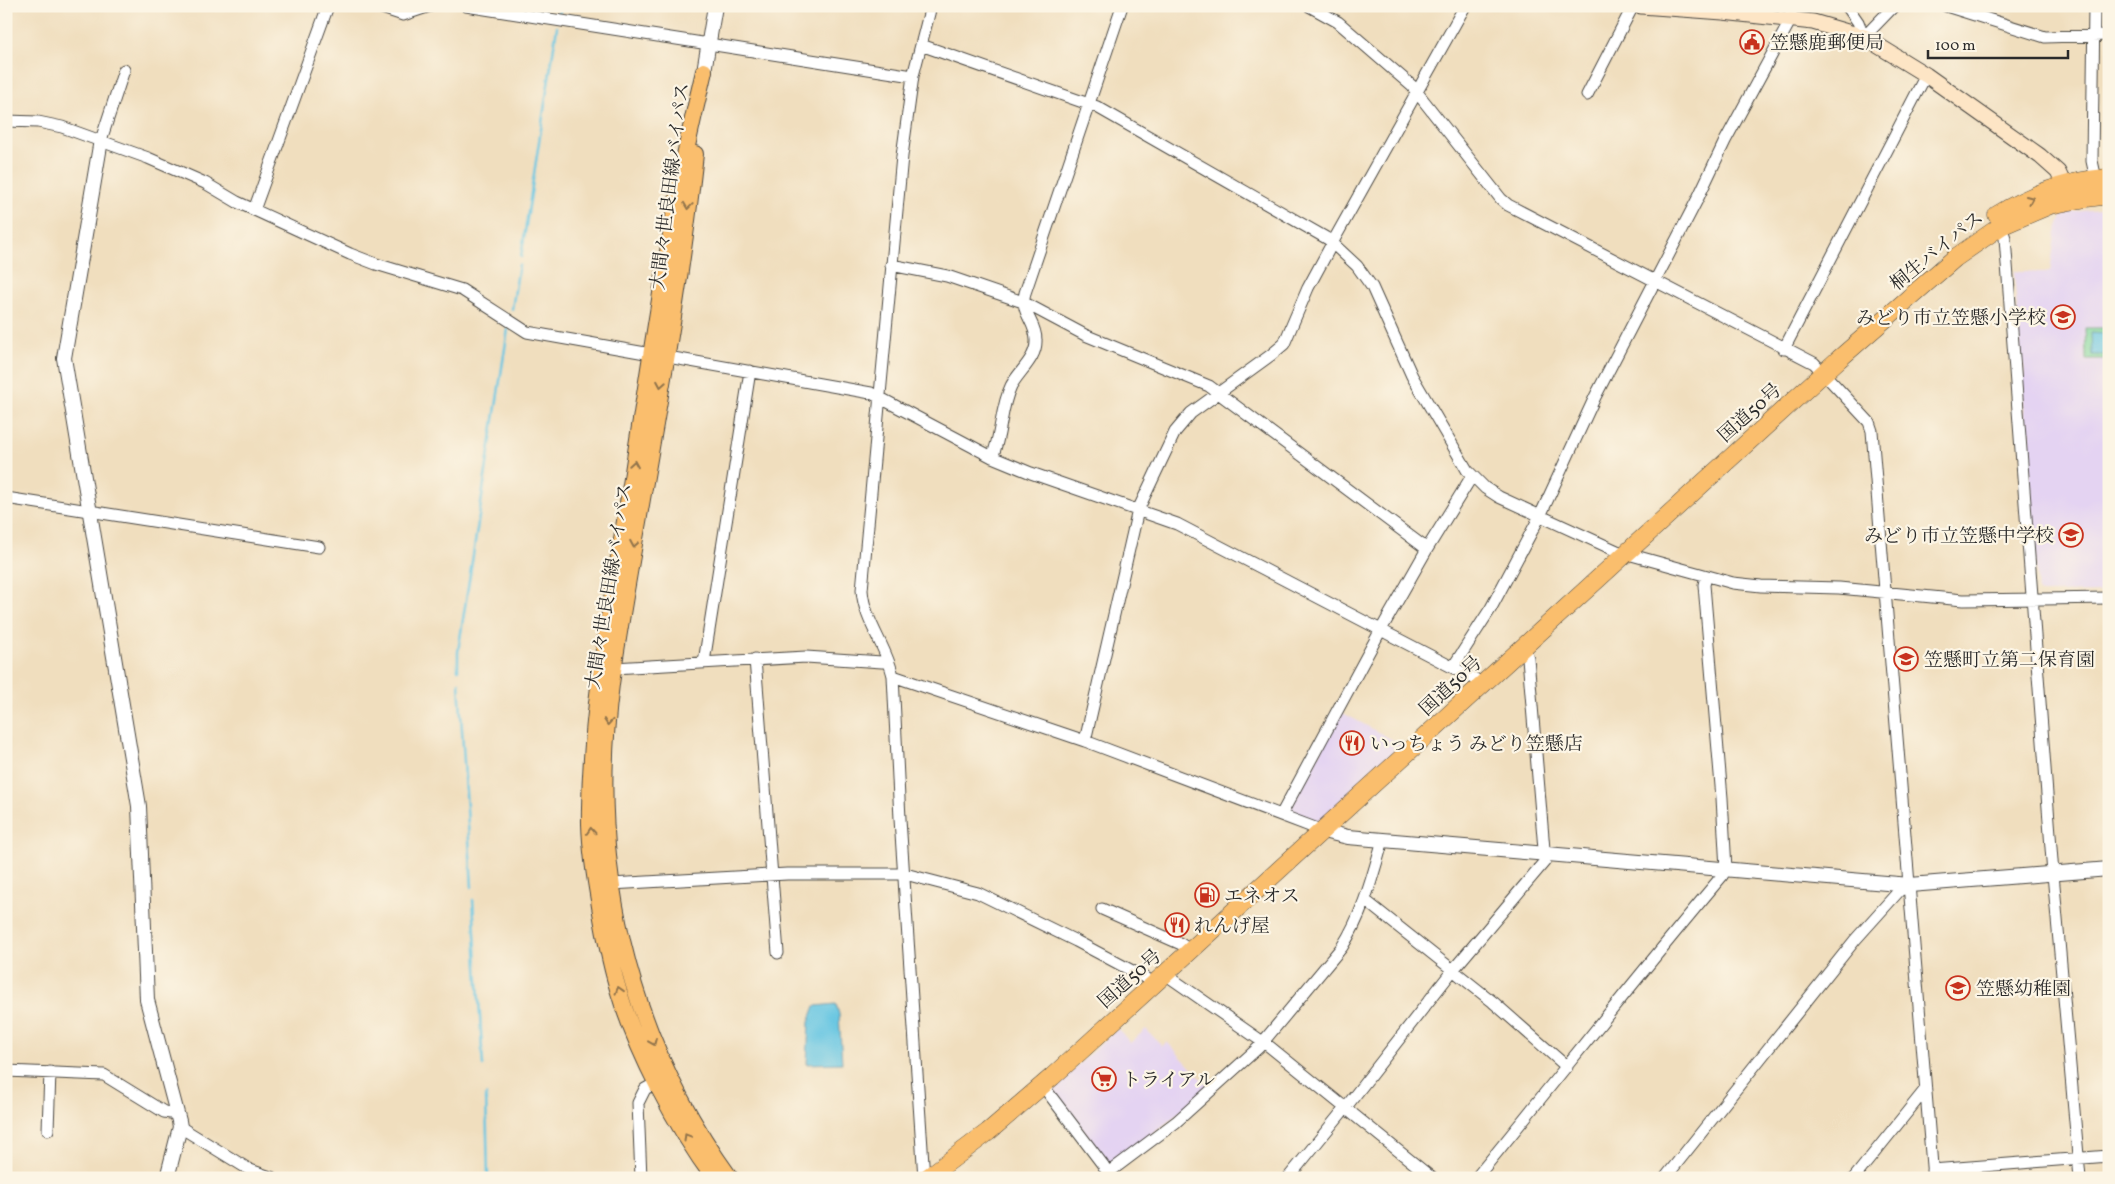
<svg xmlns="http://www.w3.org/2000/svg" width="2115" height="1184" font-family="Vollkorn,'Noto Serif JP',serif">
<style>
.built{fill:#e4d3f2}
.green{fill:#7dd79d;stroke:#548164}
.water{fill:#64c5e2;stroke:#487886}
.lines{fill:none;stroke-linecap:round;stroke-linejoin:round}
.stream{stroke:#64c5e2;stroke-width:2.5}
.minor-casing{stroke:#494641;stroke-width:13}
.tertiary-casing{stroke:#494641;stroke-width:16}
.secondary-casing{stroke:#494641;stroke-width:17}
.primary-casing{stroke:#494641;stroke-width:18}
.trunk-casing{stroke:#494641;stroke-width:19}
.minor{stroke:#fff;stroke-width:11}
.tertiary{stroke:#fff;stroke-width:14}
.secondary{stroke:#fde5c5;stroke-width:15}
.primary{stroke:#fabe6d;stroke-width:16}
.trunk{stroke:#fabe6d;stroke-width:18}
.oneway{stroke:#92744c}
.labels{text-anchor:middle;stroke-width:4.5;stroke-linejoin:round;paint-order:stroke}
.poi-label{font-size:19px;fill:#2b2b2b;stroke:#fcf5e5;text-anchor:start}
.street-label{font-size:19px;fill:#2b2b2b;stroke:#fcf5e5}
</style>
<rect width="100%" height="100%" fill="#fcf5e5"/>
<filter id="ink" filterUnits="userSpaceOnUse"><feTurbulence type="fractalNoise" baseFrequency=".02" numOctaves="2"/><feDisplacementMap in="SourceGraphic" scale="10" xChannelSelector="R" yChannelSelector="G"/><feConvolveMatrix kernelMatrix="1 2 1 2 8 2 1 2 1" color-interpolation-filters="sRGB"/></filter>
<filter id="wash" filterUnits="userSpaceOnUse"><feTurbulence type="fractalNoise" baseFrequency=".0096" numOctaves="4" result="noise"/><feDisplacementMap in="SourceGraphic" scale="20" xChannelSelector="R" yChannelSelector="G"/><feGaussianBlur stdDeviation="1.12" result="paint"/><feColorMatrix in="noise" values="0 0 0 0 0 0 0 0 0 0 0 0 0 0 0 0 0 1.4 0 .05"/><feComposite in="paint" operator="in"/></filter>
<g filter="url(#wash)">
<rect width="100%" height="100%" fill="#f0debe"/>
<path class="built" d="M2109 208V592L2041 593 2038 591 2029 478 2030 430H2027L2028 422 2025 421 2022 379 2024 376V363L2021 361 2014 272H2050L2055 235 2063 213Z
M1341 712 1404 746 1319 823H1315L1290 813 1289 811Z
M1118 1028 1130 1043 1146 1029 1162 1046 1167 1042 1210 1088 1114 1165 1109 1164 1052 1089Z"/>
<path class="green" d="M2085 328H2109V360H2086Z"/>
<path class="water" d="M2091 333 2105 334 2104 355H2092Z
M836 1004 839 1014 842 1063 807 1064 809 1022 815 1006Z"/>
<g class="lines">
<path class="stream" d="M559 14 561 6
M521 257 557 27
M512 309 519 265
M458 670V652L508 329
M459 683 472 887
M473 900 483 1066
M486 1095 488 1178"/>
</g>
</g>
<g filter="url(#ink)">
<g class="lines">
<g class="minor-casing">
<path id="minor" d="M376 6 403 15 430 6
M466 6 913 76
M1309 6 1338 22 1412 86 1501 199 1508 205 1814 363 1869 422 1872 431 1933 1178
M1847 6 1858 22 1864 37
M1946 6 2045 37 2109 35
M2094 6 2092 161 2096 179
M1864 37 1894 6
M921 45 1097 107 1328 239 1357 266 1372 287 1412 376 1467 470 1485 488 1499 497 1617 551 1733 583 1761 586 1839 588 1963 600 2109 598
M1587 95 1633 6
M6 121 38 122 62 127 148 158 205 183 237 202 350 254 376 264 462 290 527 332 871 393 992 457 1031 473 1177 524 1475 679 1482 685
M101 140 124 70
M254 210 328 6
M2001 226 2005 238 2053 874 2080 1178
M891 265 947 276 1023 302 1085 335 1209 386 1427 549
M1784 349 1926 75
M992 457C1002 435 1000 409 1011 386 1019 371 1037 358 1036 340 1036 321 1020 314 1025 293L1122 6
M6 498 319 547
M755 659 778 953
M704 662 750 371
M1453 667 1491 608 1540 516 1595 397 1697 200 1725 141 1789 23 1792 6
M614 668 806 657 882 662 888 661
M893 676 1085 741 1323 831
M1085 741 1138 510 1175 432 1191 413 1271 355 1284 344 1308 288 1335 238 1465 6
M1281 815 1378 635 1427 549 1472 476
M611 884 787 874H905L978 893 1076 941 1155 983
M1366 901 1493 1002 1567 1067
M1102 909 1181 944 1191 951
M1165 974 1270 1047 1432 1178
M6 1071 104 1075 164 1112 177 1114
M1043 1086 1103 1165 1111 1178
M180 1127 250 1170 273 1178
M48 1130 50 1072
M1932 1170 2109 1156
M1108 1173 1176 1122 1258 1048 1342 947C1363 914 1372 878 1383 840
M641 1178 638 1103 645 1089 658 1082
M924 1178 900 819 893 676C887 647 864 621 862 590L902 156 913 76 931 6
M1288 1178 1346 1107 1453 970 1545 861 1528 658 1524 647
M1476 1178C1558 1078 1638 975 1722 876L1726 869 1722 798 1704 585 1706 576
M1665 1178 1855 940 1899 891 1910 885
M1854 1178 1925 1090"/>
</g>
<g class="tertiary-casing">
<path id="tertiary" d="M704 71 715 6
M101 140 64 358 139 806 147 1000 179 1121 180 1127 167 1178
M1323 831 1348 837 1383 840 1910 885 2109 869"/>
</g>
<g class="secondary-casing">
<path id="secondary" d="M1641 6 1723 12 1813 22 1864 37 1926 75 2040 156 2058 172 2064 185"/>
</g>
<g class="primary-casing">
<path id="primary" d="M704 71C696 106 687 142 681 177 663 275 648 374 633 472 616 582 591 697 590 808 589 837 593 865 598 894 603 926 609 958 618 989 636 1050 676 1127 714 1178
M695 154C682 275 660 396 639 516 629 572 619 628 611 684 588 860 625 1033 730 1178"/>
</g>
<g class="trunk-casing">
<path id="trunk" d="M1997 215C2030 195 2069 180 2109 178
M927 1178 988 1132 1052 1077 1839 359 1955 258 2001 226 2050 205 2086 198 2109 195"/>
</g>
<use href="#minor" class="minor"/>
<use href="#tertiary" class="tertiary"/>
<use href="#secondary" class="secondary"/>
<use href="#primary" class="primary"/>
<use href="#trunk" class="trunk"/>
</g>
<defs><path id="oneway-chevron" d="M-2-3.5L2.5 0L-2 3.5" fill="none" stroke-width="1.6" stroke-linecap="round" stroke-linejoin="round" transform="scale(1.25)"/></defs>
<g class="oneway">
<use href="#oneway-chevron" transform="translate(2030 199) rotate(-24)"/>
<use href="#oneway-chevron" transform="translate(688 206) rotate(98)"/>
<use href="#oneway-chevron" transform="translate(661 384) rotate(100)"/>
<use href="#oneway-chevron" transform="translate(634 464) rotate(-81)"/>
<use href="#oneway-chevron" transform="translate(634 544) rotate(100)"/>
<use href="#oneway-chevron" transform="translate(608 722) rotate(95)"/>
<use href="#oneway-chevron" transform="translate(591 831) rotate(-94)"/>
<use href="#oneway-chevron" transform="translate(619 990) rotate(-107)"/>
<use href="#oneway-chevron" transform="translate(653 1042) rotate(67)"/>
<use href="#oneway-chevron" transform="translate(687 1137) rotate(-121)"/>
</g>
</g>
<defs>
<g id="civic-ring" transform="scale(1.25)"><circle r="9.5" fill="#fcf5e5" stroke="#c8321e" stroke-width="1.5"/><path d="M-.6-6.5H3V-4.5H.6V-3L4-1V1h2V6H-6V1h2V-1L-.6-3ZM-1.2 2.5V6h2.4V2.5Z" fill="#c8321e"/></g>
<g id="school-ring" transform="scale(1.25)"><circle r="9.5" fill="#fcf5e5" stroke="#c8321e" stroke-width="1.5"/><path d="M0-5L7-2L0 1L-7-2ZM-4 1L0 2.5L4 1V4Q0 6-4 4Z" fill="#c8321e"/></g>
<g id="restaurant-ring" transform="scale(1.25)"><circle r="9.5" fill="#fcf5e5" stroke="#c8321e" stroke-width="1.5"/><path d="M-5-6h1v4h1v-4h1v4h1v-4h1v5L-1.5 .5V6h-2V.5L-5-1ZM5-6V6H3V1.5H1.5Q1.5-4 5-6Z" fill="#c8321e"/></g>
<g id="fuel-ring" transform="scale(1.25)"><circle r="9.5" fill="#fcf5e5" stroke="#c8321e" stroke-width="1.5"/><path d="M-5.5-6h7V0h2V4h1.3V-2.5L3-4.5l.8-.8L6-3V5H2.5V1h-1V6h-7ZM-4.2-4.7v3.2H.2V-4.7Z" fill="#c8321e"/></g>
<g id="supermarket-ring" transform="scale(1.25)"><circle r="9.5" fill="#fcf5e5" stroke="#c8321e" stroke-width="1.5"/><path d="M-6-5.5h2.5l.6 2H6L4.5 2H-2.5L-4.4-4H-6ZM-1.5 3.2a1.3 1.3 0 1 0 .1 0ZM3 3.2a1.3 1.3 0 1 0 .1 0Z" fill="#c8321e"/></g>
</defs>
<g fill-rule="evenodd">
<use href="#civic-ring" x="1752" y="42"/>
<use href="#school-ring" x="2063" y="317"/>
<use href="#school-ring" x="2071" y="535"/>
<use href="#school-ring" x="1906" y="659"/>
<use href="#restaurant-ring" x="1352" y="743"/>
<use href="#fuel-ring" x="1207" y="895"/>
<use href="#restaurant-ring" x="1177" y="925"/>
<use href="#school-ring" x="1958" y="988"/>
<use href="#supermarket-ring" x="1104" y="1079"/>
</g>
<g class="labels">
<g class="poi-label">
<text x="1770" y="49">笠懸鹿郵便局</text>
<text x="2046" y="324" text-anchor="end">みどり市立笠懸小学校</text>
<text x="2054" y="542" text-anchor="end">みどり市立笠懸中学校</text>
<text x="1924" y="666">笠懸町立第二保育園</text>
<text x="1370" y="750">いっちょう みどり笠懸店</text>
<text x="1224" y="902">エネオス</text>
<text x="1194" y="932">れんげ屋</text>
<text x="1976" y="995">笠懸幼稚園</text>
<text x="1122" y="1086">トライアル</text>
</g>
<g class="street-label">
<text transform="translate(669 186) rotate(-83)" y="7">大間々世良田線バイパス</text>
<text transform="translate(1936 250) rotate(-39)" y="7">桐生バイパス</text>
<text transform="translate(1749 412) rotate(-42)" y="7">国道50号</text>
<text transform="translate(608 586) rotate(-81)" y="7">大間々世良田線バイパス</text>
<text transform="translate(1450 685) rotate(-43)" y="7">国道50号</text>
<text transform="translate(1129 978) rotate(-42)" y="7">国道50号</text>
</g>
</g>
<rect width="2115" height="1184" fill="none" stroke="#fcf5e5" stroke-width="25"/>
<path d="M1928 50v8h140v-8" fill="none" stroke="#2b2b2b" stroke-width="2.5"/>
<text x="1935" y="50" font-size="15" fill="#2b2b2b" stroke="#fcf5e5" stroke-width="4" paint-order="stroke">100 m</text>
</svg>
